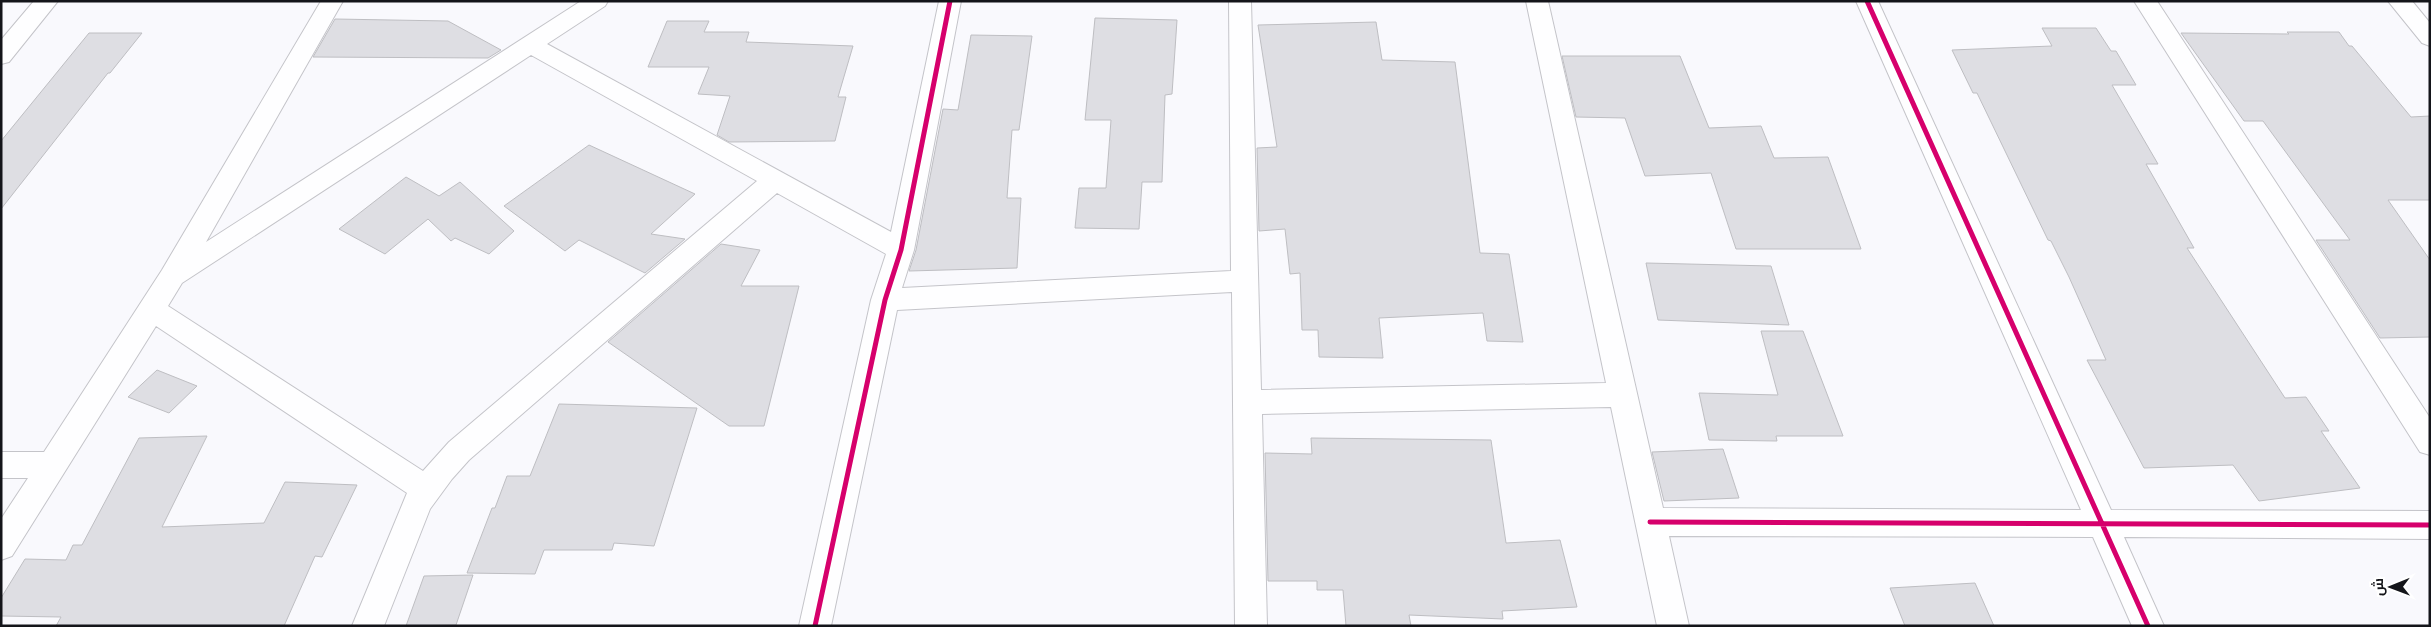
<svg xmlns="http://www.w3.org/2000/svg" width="2431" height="627" font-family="'Roboto Condensed',Cairo,sans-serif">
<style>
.building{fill:#dedee3;stroke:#bebec2}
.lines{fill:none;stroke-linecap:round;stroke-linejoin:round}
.street-casing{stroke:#c4c4c9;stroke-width:2}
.street{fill:#fefeff;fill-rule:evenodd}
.cycleway-casing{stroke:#fff;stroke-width:8}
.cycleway{stroke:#d6006c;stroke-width:5}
</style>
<rect width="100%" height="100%" fill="#f9f9fd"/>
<path class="building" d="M1095 18 1177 20 1172 94 1165 95 1162 182H1142L1139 229 1075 228 1079 188H1106L1111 120H1085Z
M335 19 448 21 501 50 488 58 313 57Z
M667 21H709L704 32H749L746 42 853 46 838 97H846L835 141 729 142 717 135 730 96 698 94 709 67H648Z
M1376 22 1382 60 1455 62 1480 253 1509 254 1523 342 1487 341 1483 313 1379 318 1383 358 1319 357 1318 330H1302L1300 273 1290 274 1285 229 1259 231 1257 148 1277 147 1258 25Z
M2042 28H2096L2111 51H2116L2136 85H2112L2158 164H2146L2194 248H2187L2285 398 2306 397 2329 431H2321L2360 488 2259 501 2233 465 2144 468 2087 360H2106L2069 277 2051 241 2048 240 1977 93H1973L1952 50 2052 46Z
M2287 32H2339L2349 46H2352L2411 117 2430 116V200H2388L2430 260V337L2380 338 2316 240H2350L2263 121H2244L2181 33 2289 34Z
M89 33H142L110 73H108L1 209V141Z
M971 35 1032 36 1019 130H1012L1007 198H1021L1017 268 909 271 916 250 943 109 958 110Z
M1562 56H1680L1709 128 1761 126 1774 158 1828 157 1861 249H1736L1711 173 1645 176 1625 118 1576 117Z
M589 145 695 194 651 234 685 239 645 273 579 240 565 251 504 206Z
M406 177 439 196 460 182 514 231 489 254 455 238 451 241 428 219 385 254 339 229Z
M721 244 760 250 741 286H799L764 426H729L608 342Z
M1646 263 1771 266 1789 325 1658 320Z
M1761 331H1803L1843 436H1776L1777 441 1709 440 1699 393 1778 395Z
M157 370 197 386 169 413 128 397Z
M559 404 697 408 654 546 614 543 612 550H544L535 574 467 573 492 508H495L507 476H530Z
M207 436 162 527 264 523 285 482 357 485 322 557 315 556 284 626H56L61 617 1 616V598L25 559 66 560 73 545H82L139 438Z
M1311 438 1491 440 1506 543 1560 540 1577 607 1502 611 1503 619 1409 615 1411 626H1346L1343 590H1317V581H1268L1265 453 1312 454Z
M1723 449 1739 498 1664 501 1652 452Z
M473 575 456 625 406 626 424 576Z
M1975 583 1994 626H1905L1890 588Z"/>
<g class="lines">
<g class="street-casing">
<path id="street" d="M34 1H58L9 62 1 64V40Z
M321 1H343L206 242 581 1H608L605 6 547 44 891 232 939 1H961L914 250 902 288 1231 271 1229 1H1251L1261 390 1606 383 1526 1H1548L1663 508 2081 510 1856 1H1878L2111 510 2430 511V539L2124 537 2164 626H2132L2093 537 1669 536 1689 626H1657L1611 407 1262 414 1267 626H1235L1232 292 897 310 831 626H799L871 300 886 254 777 193 469 460 452 479 430 509 384 626H352L407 493 156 326 12 556 1 560V519L28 478H1V452H44L162 270ZM531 55 757 181 449 442 423 471 168 306 182 283Z
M2134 1H2157L2430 418V455L2420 452Z
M2388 1H2412L2430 23V46L2422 43Z"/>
</g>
<use href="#street" class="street"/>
<g class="cycleway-casing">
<path id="cycleway" d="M1867 1 2148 626
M1650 522 2430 525
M815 626 885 300 901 250 950 1"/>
</g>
<use href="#cycleway" class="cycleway"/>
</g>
<rect width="2431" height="627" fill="none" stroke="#14151a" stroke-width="5"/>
<g transform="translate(2391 587) rotate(269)" stroke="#ffffff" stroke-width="4" paint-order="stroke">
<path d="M0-4L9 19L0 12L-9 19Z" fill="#14151a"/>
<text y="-8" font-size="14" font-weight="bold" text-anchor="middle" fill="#14151a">ش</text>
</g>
</svg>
